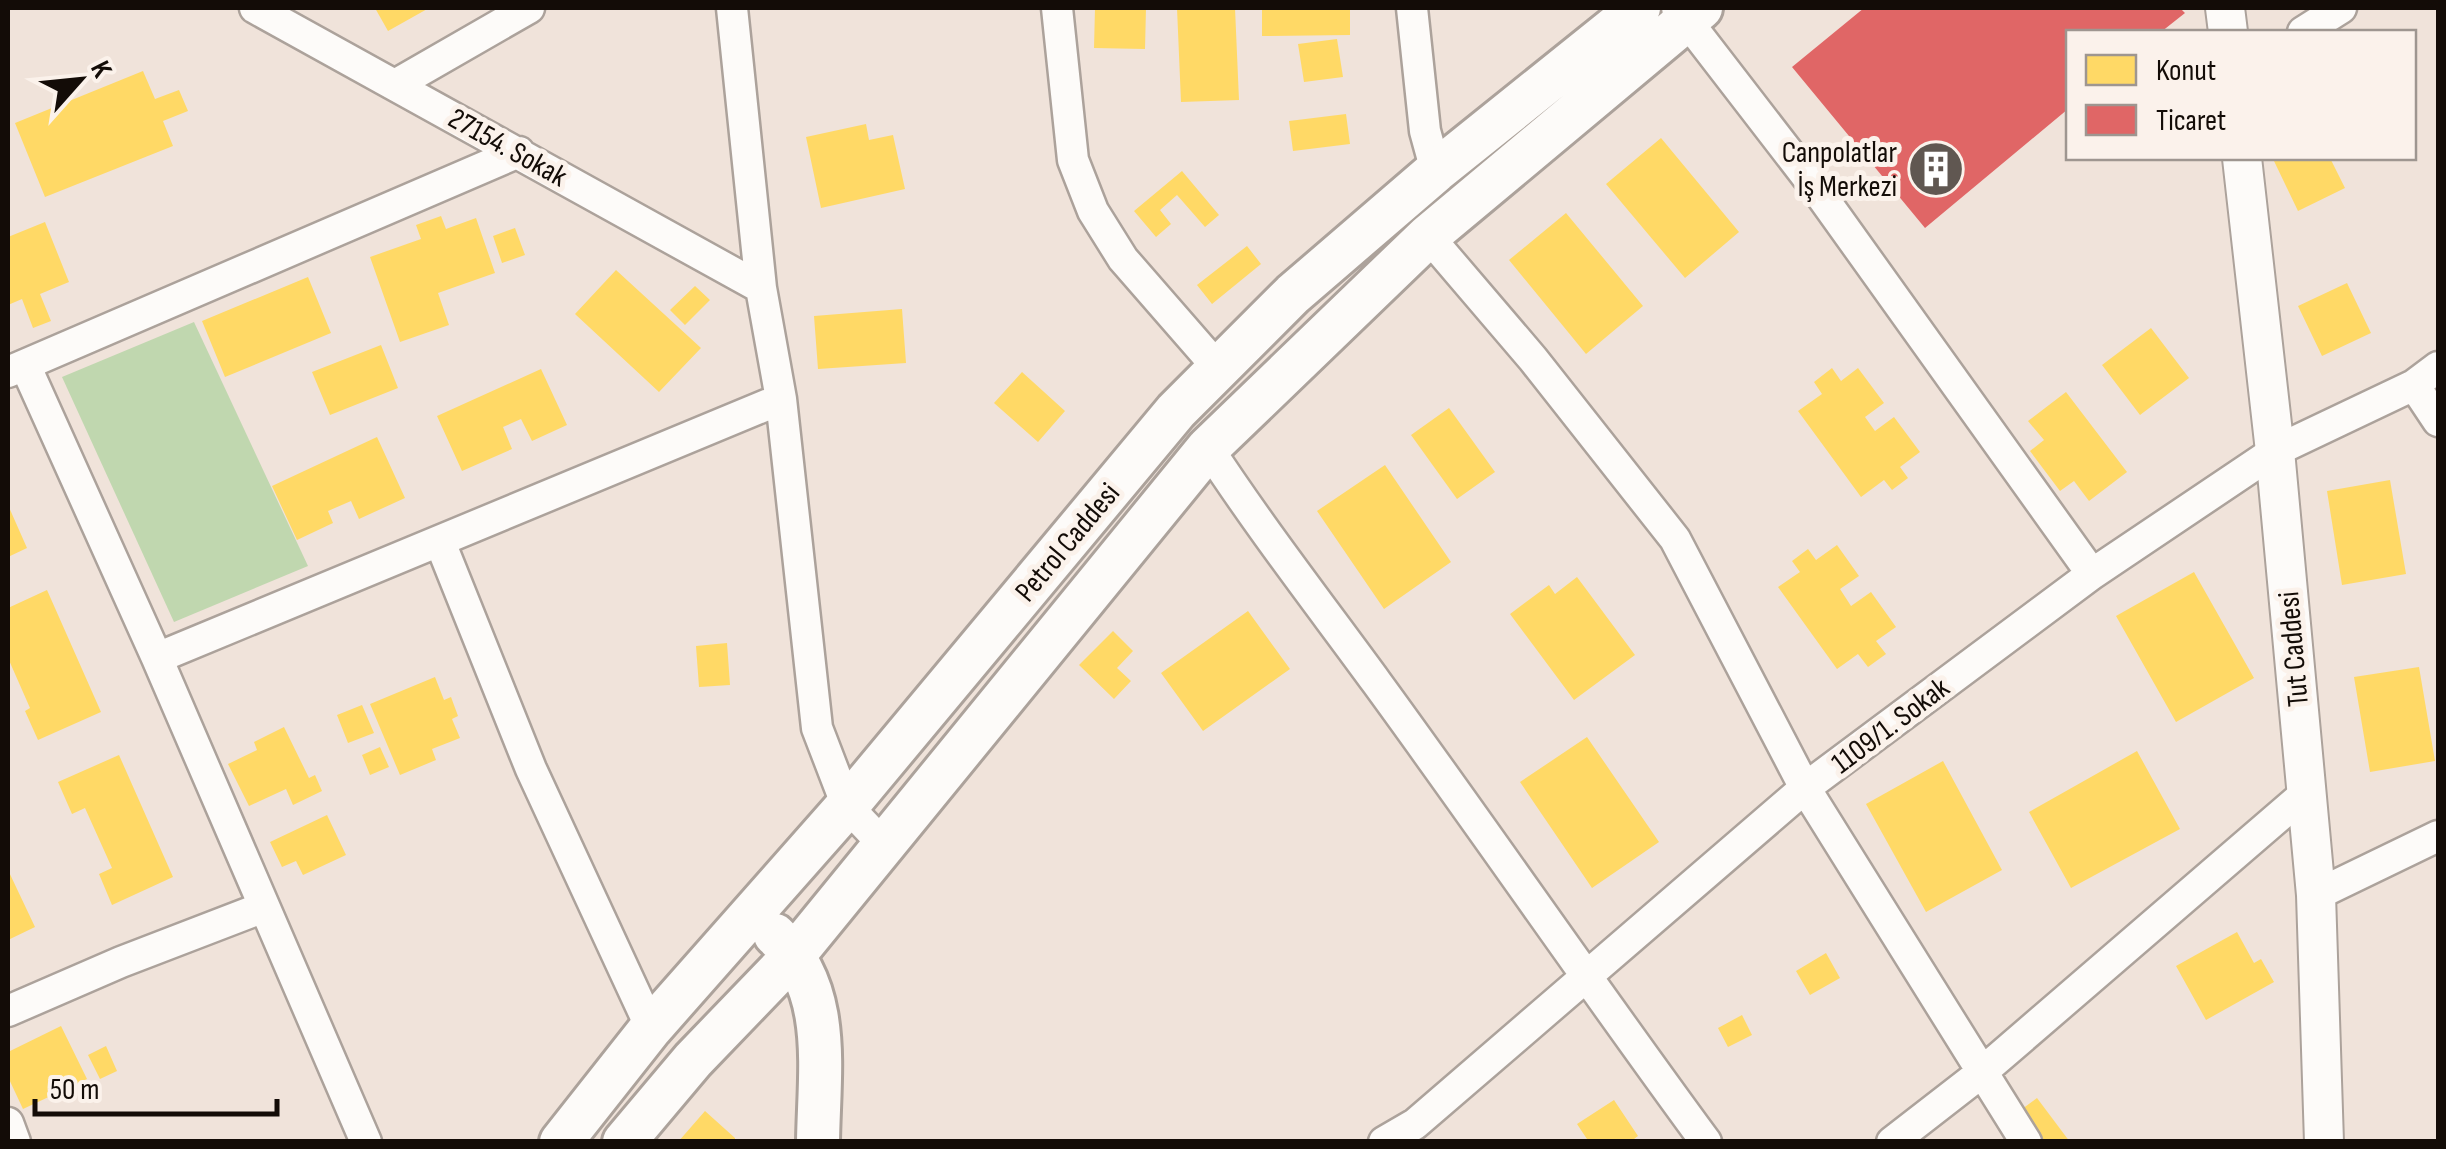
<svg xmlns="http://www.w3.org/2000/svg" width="2446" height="1149" font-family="'Sofia Sans Condensed',sans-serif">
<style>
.green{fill:#c0d7af}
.homes{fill:#ffd966}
.shops{fill:#e06666}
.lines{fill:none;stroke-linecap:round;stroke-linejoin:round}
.minor-casing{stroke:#aca29b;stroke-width:35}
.tertiary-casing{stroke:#aca29b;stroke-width:42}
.secondary-casing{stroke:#aca29b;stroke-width:48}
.minor{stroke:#fdfbf9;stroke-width:30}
.tertiary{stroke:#fdfbf9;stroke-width:38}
.secondary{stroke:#fdfbf9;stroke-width:42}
.labels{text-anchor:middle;stroke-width:10;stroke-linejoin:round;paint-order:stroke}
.street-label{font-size:30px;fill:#130c07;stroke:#fbf2eb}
.poi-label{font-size:30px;fill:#130c07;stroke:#fbf2eb;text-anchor:end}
</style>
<rect width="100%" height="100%" fill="#f0e3da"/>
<path class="green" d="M194 322 308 566 174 622 62 377Z"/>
<path class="homes" d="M375 8H429L388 31Z
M1095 8H1146L1145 49 1094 48Z
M1177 8H1235L1239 100 1181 102Z
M1262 8H1350V35L1262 36Z
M1337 39 1343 77 1304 82 1298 44Z
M143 71 155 99 179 90 188 111 163 121 173 146 45 197 15 123Z
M1346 114 1350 144 1293 151 1289 121Z
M866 124 869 140 893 135 905 189 821 208 806 137Z
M1661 138 1739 232 1685 278 1606 184Z
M2282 158H2330L2345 188 2298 211 2274 161Z
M1182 171 1219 215 1205 227 1177 195 1160 210 1171 224 1156 237 1134 211Z
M1566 213 1643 306 1586 354 1509 260Z
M441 216 446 229 476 218 495 273 438 293 449 325 400 342 370 257 421 239 416 225Z
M45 222 69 282 40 294 51 321 33 328 22 299 8 305V237Z
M515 228 525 255 502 263 493 236Z
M1247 246 1261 264 1212 304 1197 285Z
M616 270 701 348 659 392 575 314Z
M308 277 331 333 225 377 202 321Z
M2347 283 2371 333 2322 356 2298 306Z
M695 286 710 300 685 325 670 310Z
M902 309 906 363 818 369 814 316Z
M2151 328 2189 378 2140 415 2102 365Z
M381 345 398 388 330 415 312 372Z
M1832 368 1841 381 1858 368 1884 403 1865 417 1875 431 1894 417 1920 452 1900 467 1908 478 1892 490 1884 480 1861 497 1798 411 1822 394 1814 382Z
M541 369 567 425 532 441 521 419 503 427 512 449 462 471 437 416Z
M1022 372 1065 411 1038 442 994 403Z
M2066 392 2127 472 2089 501 2074 481 2060 491 2030 451 2044 440 2028 421Z
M1449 408 1495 472 1457 499 1411 435Z
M377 437 405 498 359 519 351 501 328 511 333 523 297 540 272 486Z
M1385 465 1451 562 1384 609 1317 511Z
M2390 480 2406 574 2342 585 2327 491Z
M8 505 27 548 8 557Z
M1837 545 1859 576 1840 589 1851 606 1871 592 1896 627 1876 641 1886 654 1868 667 1858 654 1837 669 1778 587 1800 572 1792 561 1808 549 1816 560Z
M2194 572 2254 678 2176 722 2116 616Z
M1577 577 1635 655 1574 700 1510 614 1549 585 1555 594Z
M47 590 101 712 38 740 25 711 30 708 8 658V608Z
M1248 611 1290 669 1203 731 1161 673Z
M1113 631 1133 651 1117 668 1131 681 1114 699 1079 665Z
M727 643 730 685 699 687 696 646Z
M2419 667 2435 761 2370 772 2354 677Z
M435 677 444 700 451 697 458 716 452 719 460 738 432 749 436 760 400 775 370 704Z
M362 705 374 733 348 743 337 715Z
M284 727 309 778 315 775 322 791 293 805 286 789 249 806 228 764 257 750 254 742Z
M1587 737 1659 842 1592 888 1520 782Z
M380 747 389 767 370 775 362 755Z
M2137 751 2180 829 2071 888 2029 812Z
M119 755 173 877 112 905 99 874 112 868 85 808 72 814 58 782Z
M1943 761 2002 870 1926 912 1866 804Z
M327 815 346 855 303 875 296 861 282 867 270 842Z
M8 870 35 927 8 940Z
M2237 932 2254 963 2261 959 2274 982 2206 1020 2176 966Z
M1826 953 1840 978 1810 995 1796 971Z
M1742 1015 1752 1035 1728 1047 1718 1028Z
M61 1026 87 1079 23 1109 8 1077V1052Z
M106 1046 117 1071 100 1079 88 1055Z
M2037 1098 2070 1142H2040L2018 1112Z
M1614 1100 1638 1136 1630 1142H1589L1577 1124Z
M705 1111 735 1138V1142H678Z"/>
<path class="shops" d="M1864 8H2180L2185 13 2161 32H2068V109L1925 228 1792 67Z"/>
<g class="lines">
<g class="minor-casing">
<path id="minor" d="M255 8 761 288
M732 8 761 288 781 399 817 728 847 806 884 845
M1057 8 1073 160 1093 211 1123 259 1218 368
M1412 8 1425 131 1436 171
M1677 8 1815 187 2092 574
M2303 32 2341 8
M395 85 529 8
M1428 236 1533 359 1675 539 1805 788 2026 1142
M25 365 157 658 366 1142
M8 372 519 152
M2414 385 2438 421
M1208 448C1261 529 1320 605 1377 683 1488 835 1594 990 1706 1142
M440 542 531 769 651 1028
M157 658 781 399
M2316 895 2438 836
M8 1011 121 962 264 907
M8 1123 15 1142
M1384 1142 1415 1124 1805 788 2092 574 2275 451 2414 385 2438 367
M1892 1142 1981 1073 2306 793"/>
</g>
<g class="tertiary-casing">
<path id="tertiary" d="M2225 8 2228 32
M2242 158 2275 451 2316 895 2324 1142"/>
</g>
<g class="secondary-casing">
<path id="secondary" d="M775 935C833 989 819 1069 818 1142
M561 1142 651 1028 847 806 1176 411 1293 294 1436 171 1639 8
M624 1142 693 1060 795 954 1208 448 1428 236 1701 8"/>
</g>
<use href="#minor" class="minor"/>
<use href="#tertiary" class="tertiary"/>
<use href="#secondary" class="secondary"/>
</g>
<defs>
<g id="building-disc" transform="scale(2.875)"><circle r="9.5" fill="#605751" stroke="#fbf2eb"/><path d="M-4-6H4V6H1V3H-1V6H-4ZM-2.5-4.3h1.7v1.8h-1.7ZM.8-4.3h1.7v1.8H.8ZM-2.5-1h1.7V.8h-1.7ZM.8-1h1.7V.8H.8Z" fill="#fff"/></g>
</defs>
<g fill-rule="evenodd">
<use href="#building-disc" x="1936" y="169"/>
</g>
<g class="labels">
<g class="street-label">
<text transform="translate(508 147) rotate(29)" y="10">27154. Sokak</text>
<text transform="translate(1067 542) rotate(-50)" y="10">Petrol Caddesi</text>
<text transform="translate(2293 649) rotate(-95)" y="10">Tut Caddesi</text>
<text transform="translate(1890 725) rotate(-37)" y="10">1109/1. Sokak</text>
</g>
<g class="poi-label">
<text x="1897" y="162">Canpolatlar<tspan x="1897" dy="34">İş Merkezi</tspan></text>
</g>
</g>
<rect width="2446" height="1149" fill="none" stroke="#130c07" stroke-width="20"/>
<rect x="2066" y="30" width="350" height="130" fill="#fbf2eb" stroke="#9e9690" stroke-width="2.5"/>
<rect x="2086" y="55" width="50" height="30" fill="#ffd966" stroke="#9e9690" stroke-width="2.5"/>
<text x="2156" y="80" font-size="30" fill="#130c07">Konut</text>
<rect x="2086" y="105" width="50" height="30" fill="#e06666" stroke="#9e9690" stroke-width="2.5"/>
<text x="2156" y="130" font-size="30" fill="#130c07">Ticaret</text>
<g transform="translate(80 80) rotate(63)" stroke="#fbf2eb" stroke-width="8" paint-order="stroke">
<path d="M0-8L18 38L0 25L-18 38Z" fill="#130c07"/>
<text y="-15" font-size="28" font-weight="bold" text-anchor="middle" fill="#130c07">K</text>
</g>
<path d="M35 1099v15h242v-15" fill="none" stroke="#130c07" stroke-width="5"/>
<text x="50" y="1099" font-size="30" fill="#130c07" stroke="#fbf2eb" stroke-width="8" paint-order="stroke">50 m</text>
</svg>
